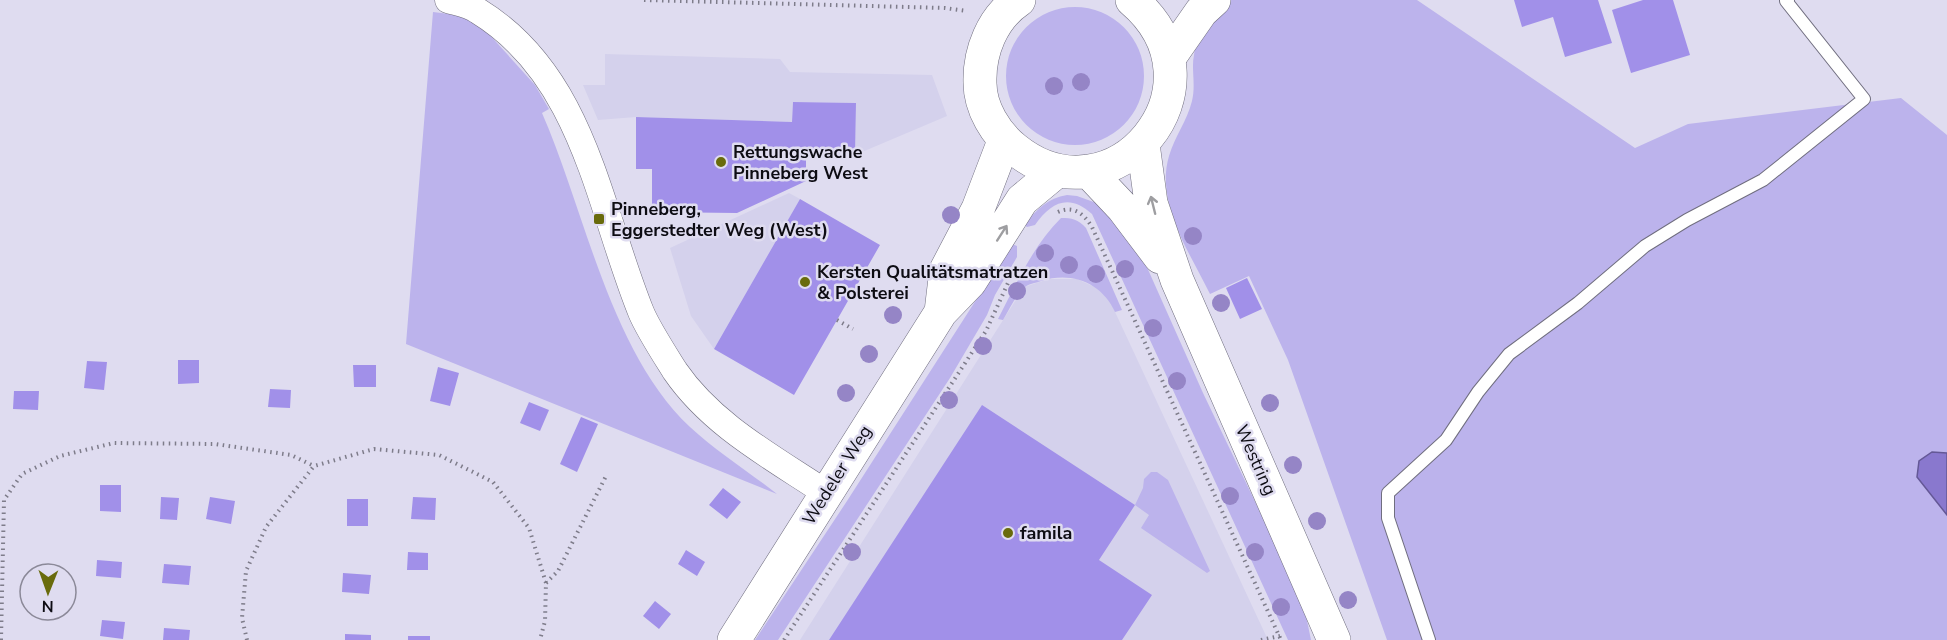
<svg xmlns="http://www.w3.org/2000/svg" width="1947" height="640" font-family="'Nunito Sans',sans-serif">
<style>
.built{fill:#d4d1ec}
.green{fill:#bcb3ec}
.water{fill:#8978ce;stroke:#645896;stroke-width:1.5}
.building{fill:#a190e9}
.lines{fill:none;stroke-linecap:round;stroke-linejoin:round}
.lane-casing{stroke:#706e7f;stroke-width:14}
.street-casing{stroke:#706e7f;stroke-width:27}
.secondary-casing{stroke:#706e7f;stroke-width:34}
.primary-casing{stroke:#706e7f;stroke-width:34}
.path{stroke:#7e7c8a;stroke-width:4;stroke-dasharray:1.5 4.5;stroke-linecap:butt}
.lane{stroke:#fff;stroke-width:12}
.street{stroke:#fff;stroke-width:26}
.secondary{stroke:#fff;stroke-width:33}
.primary{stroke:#fff;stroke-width:33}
.tree{fill:#9585c6}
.oneway{stroke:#9e9ea1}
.poi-dot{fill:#696b0c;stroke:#dfdcf0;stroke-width:2}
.labels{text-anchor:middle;stroke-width:5;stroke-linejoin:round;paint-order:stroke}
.poi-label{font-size:18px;font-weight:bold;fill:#0d0c13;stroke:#dfdcf0;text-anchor:start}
.street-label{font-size:18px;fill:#0d0c13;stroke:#dfdcf0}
</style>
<rect width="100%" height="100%" fill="#dfdcf0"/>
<path class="built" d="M605 54 780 59 790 72 932 75 947 116 855 155 856 103 793 102 792 122 636 117 598 120 583 85H605Z
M789 193 800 199 714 349 691 316 670 248Z
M1049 279H1077L1097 288 1109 299 1268 640H800L1024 287Z"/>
<path class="green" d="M1225 0H1417L1635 148 1688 124 1901 98 1947 135V640H1387L1288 360 1249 276 1210 294C1190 253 1155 203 1169 156 1175 136 1187 121 1192 101 1196 84 1191 69 1194 55 1197 33 1213 17 1225 0Z
M1006 76a69 69 0 1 1 138 0a69 69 0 1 1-138 0Z
M433 12 465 16 488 33 535 85 549 109 542 113C585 211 610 352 690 427 716 451 749 472 777 494L406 344Z
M1067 195 1077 196 1102 205 1146 265 1203 393 1296 587 1304 606 1311 640H1288L1092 214C1069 193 1051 202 1035 225L1027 227 1024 225C1036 210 1048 198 1067 195Z
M1061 218C1072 218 1078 219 1086 228L1122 310 1115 312C1102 283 1072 271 1041 281 1036 283 1027 284 1024 288 1015 296 1009 310 1003 320L998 319C1016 284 1033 246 1061 218Z
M1012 244 1017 246V257L995 295 987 315 950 378 778 640H755L847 501Z
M1151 472H1157L1168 480 1210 571 1207 573 1141 528 1149 515 1135 505 1143 488 1144 479Z"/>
<path class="water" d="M1932 452 1947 453V515L1917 477 1919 461Z"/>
<path class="building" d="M1514 0H1598L1612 43 1565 57 1553 17 1522 27Z
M1643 0H1673L1690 55 1631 73 1612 10Z
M793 102 856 103 855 155 806 154V181L737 213 652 212V169H636V117L792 122Z
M800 199 880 245 794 395 714 349Z
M1247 278 1262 309 1240 319 1226 288Z
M178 360H199V383L178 384Z
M87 361 107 362 104 390 84 388Z
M353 365H376V387H354Z
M438 367 459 373 450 406 430 401Z
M270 389 291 390 290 408 268 407Z
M14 391H39L38 410 13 409Z
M529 402 549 410 540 431 520 423Z
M982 405 1135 505 1099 560 1152 595 1122 640H829Z
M581 417 598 424 577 472 560 464Z
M100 485H121V512L100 511Z
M723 488 741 502 727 519 709 505Z
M161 497 179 498 177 520 160 519Z
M210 497 235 501 231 524 206 519Z
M413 497 436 498 435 520 411 519Z
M347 499H368V526H347Z
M686 550 705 562 697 576 678 564Z
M408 552 428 553V570H407Z
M97 560 122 562 121 578 96 576Z
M164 564 191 566 189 585 162 583Z
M343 573 371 575 369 594 342 592Z
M655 601 671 614 659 629 643 616Z
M102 620 125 622 123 639 100 636Z
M164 628 190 630 189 640H163Z
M345 634 371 635V640H345Z
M408 636H430V640H408Z"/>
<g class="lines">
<g class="lane-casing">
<path id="lane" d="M1429 640 1388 518V493L1446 440 1478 392 1509 354 1578 303 1645 246 1687 220 1763 180 1864 99 1786 1 1788 0"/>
</g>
<g class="street-casing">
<path id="street" d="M448 0C458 3 470 5 478 11 584 76 598 206 641 312 648 329 665 355 675 371 712 425 772 457 826 493"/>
</g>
<g class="secondary-casing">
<path id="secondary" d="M1169 58 1201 12 1214 0
M941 312 946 270 978 209 1004 141
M734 640 941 312 970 282 1022 200 1057 171"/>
</g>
<g class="primary-casing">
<path id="primary" d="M1019 0C992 18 979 52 980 83 980 108 996 134 1015 149 1113 228 1233 86 1132 0
M1143 144 1151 203 1177 280 1334 640
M1088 171 1123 208 1160 257"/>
</g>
<path class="path" d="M644 0 945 8 967 11
M1058 212C1074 205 1084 214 1092 227L1281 640
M837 320 853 329
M546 583 558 571 606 476
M1 640 4 500 22 474 60 456 114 443 215 444 291 455 314 466
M247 640 242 618 246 571 266 527 314 466 374 449 439 455 493 482 529 528 546 583 545 621 540 640
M784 640 986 331 1008 283
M1261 640 1280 636"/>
<use href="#lane" class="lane"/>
<use href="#street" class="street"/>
<use href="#secondary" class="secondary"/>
<use href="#primary" class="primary"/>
</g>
<g class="tree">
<circle cx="1081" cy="82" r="9"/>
<circle cx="1054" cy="86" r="9"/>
<circle cx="951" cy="215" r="9"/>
<circle cx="1193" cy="236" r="9"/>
<circle cx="1045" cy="253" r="9"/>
<circle cx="1069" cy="265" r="9"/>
<circle cx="1125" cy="269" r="9"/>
<circle cx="1096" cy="274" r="9"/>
<circle cx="1017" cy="291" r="9"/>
<circle cx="1221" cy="303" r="9"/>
<circle cx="893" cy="315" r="9"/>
<circle cx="1153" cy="328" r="9"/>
<circle cx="983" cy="346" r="9"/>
<circle cx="869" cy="354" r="9"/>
<circle cx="1177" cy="381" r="9"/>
<circle cx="846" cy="393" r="9"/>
<circle cx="949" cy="400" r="9"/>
<circle cx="1270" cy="403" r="9"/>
<circle cx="1293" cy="465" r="9"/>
<circle cx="1230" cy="496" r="9"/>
<circle cx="1317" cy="521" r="9"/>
<circle cx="852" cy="552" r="9"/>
<circle cx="1255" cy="552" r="9"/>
<circle cx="1348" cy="600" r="9"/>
<circle cx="1281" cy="607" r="9"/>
</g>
<defs><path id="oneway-shaft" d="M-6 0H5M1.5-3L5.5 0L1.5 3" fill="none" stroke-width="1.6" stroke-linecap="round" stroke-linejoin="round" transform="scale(1.5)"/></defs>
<g class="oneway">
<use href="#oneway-shaft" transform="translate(1153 205) rotate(-104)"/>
<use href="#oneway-shaft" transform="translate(1002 233) rotate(-57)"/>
</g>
<g class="poi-dot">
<circle cx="721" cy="162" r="6"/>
<rect x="593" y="213" width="12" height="12" rx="3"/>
<circle cx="805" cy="282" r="6"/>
<circle cx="1008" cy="533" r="6"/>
</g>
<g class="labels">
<g class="poi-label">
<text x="733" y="158">Rettungswache<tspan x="733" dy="21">Pinneberg West</tspan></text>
<text x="611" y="215">Pinneberg,<tspan x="611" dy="21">Eggerstedter Weg (West)</tspan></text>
<text x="817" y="278">Kersten Qualitätsmatratzen<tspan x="817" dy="21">&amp; Polsterei</tspan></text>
<text x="1020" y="539">famila</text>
</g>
<g class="street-label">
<text transform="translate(1256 460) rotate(66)" y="6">Westring</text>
<text transform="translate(837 475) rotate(-58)" y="6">Wedeler Weg</text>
</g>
</g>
<g transform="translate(48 592) rotate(181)"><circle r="28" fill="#dfdcf0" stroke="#8b8998" stroke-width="1.5"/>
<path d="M0-4.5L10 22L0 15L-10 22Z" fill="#696b0c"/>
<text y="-9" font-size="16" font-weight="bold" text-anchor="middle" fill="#0d0c13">N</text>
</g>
</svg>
